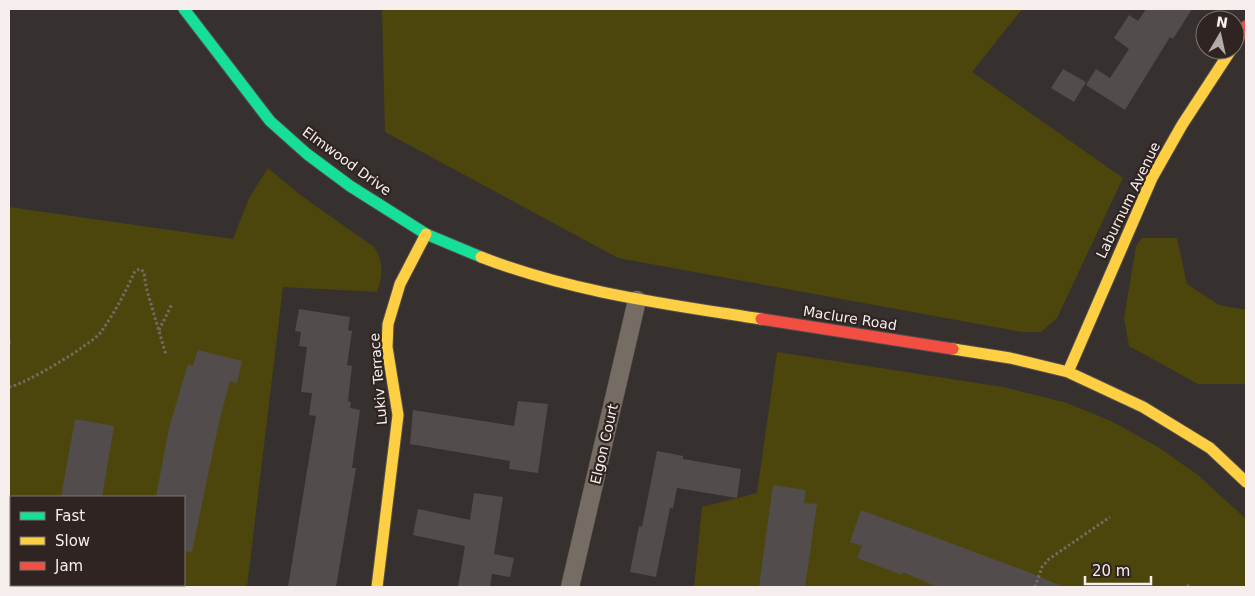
<svg xmlns="http://www.w3.org/2000/svg" width="1255" height="596" font-family="'DejaVu Sans',sans-serif">
<style>
.green{fill:#4c460c;fill-rule:evenodd}
.building{fill:#524d4c}
.lines{fill:none;stroke-linecap:round;stroke-linejoin:round}
.street-casing{stroke:#544f4d;stroke-width:19}
.fast-casing{stroke:#544f4d;stroke-width:13}
.slow-casing{stroke:#544f4d;stroke-width:13}
.jam-casing{stroke:#544f4d;stroke-width:13}
.path{stroke:#716b65;stroke-width:3;stroke-dasharray:2.5 2.5;stroke-linecap:butt}
.street{stroke:#756c64;stroke-width:18}
.fast{stroke:#16e098;stroke-width:11}
.slow{stroke:#ffcf43;stroke-width:11}
.jam{stroke:#f24e42;stroke-width:11}
.labels{text-anchor:middle;stroke-width:4.5;stroke-linejoin:round;paint-order:stroke}
.street-label{font-size:14px;fill:#f5eeec;stroke:#2f2421}
</style>
<rect width="100%" height="100%" fill="#36302e"/>
<path class="green" d="M382 9H1022L972 72 1123 178 1057 318 1041 332H1022L618 258 385 132Z
M268 168 299 194 374 247C384 262 383 275 377 292L283 287 247 587H9V207L233 239 249 198ZM11 497H184V585H11Z
M1142 238H1177L1187 284 1219 305 1246 310V384H1198L1129 346 1124 318 1136 246Z
M777 352 1003 387 1067 403 1111 421 1158 447 1198 475 1246 519V587H694L702 507 757 493Z"/>
<path class="building" d="M1146 9H1192L1173 39 1170 37 1125 110 1086 85 1096 69 1110 78 1129 49 1114 38 1129 15 1138 21Z
M1063 69 1086 82 1074 102 1051 88Z
M299 309 350 317 348 330 352 331 347 365 352 366 348 401 351 402 350 408 360 410 352 468H356L336 587H288L316 416 309 415 312 393 301 392 307 347 299 346 301 332 295 331Z
M198 350 242 361 237 383 230 381 219 422 192 552 184 551V497H156L169 428 188 364 193 366Z
M518 401 548 404 538 473 509 469 510 461 410 444 413 410 514 426Z
M75 419 114 426 102 497H61Z
M657 451 683 456V459L741 469 737 498 677 488 673 508H670L656 577 630 572 639 526 642 527Z
M773 485 806 490 804 503 817 504 805 587H759Z
M474 493 503 497 494 554 514 558 510 577 492 574 490 587H458L465 546 413 535 418 509 470 520Z
M861 510 1023 570 1064 587H937L903 572 902 575 857 558 862 546 850 542Z"/>
<g class="lines">
<g class="street-casing">
<path id="street" d="M570 587 637 300"/>
</g>
<g class="fast-casing">
<path id="fast" d="M184 9 270 121 307 154 350 186 426 234 481 257"/>
</g>
<g class="slow-casing">
<path id="slow" d="M481 257C571 292 666 304 761 319
M953 349 1010 358 1068 372 1143 407 1210 448 1246 482
M1068 372 1152 178 1182 125 1231 50
M377 587 398 415 387 347 388 324 400 284 426 234"/>
</g>
<g class="jam-casing">
<path id="jam" d="M1235 44 1246 26
M761 319 953 349"/>
</g>
<path class="path" d="M159 330 172 304
M9 344 10 339
M9 387C24 385 91 345 101 332 114 314 126 291 135 271L140 269 144 272 146 287 166 355
M1035 587 1042 567 1049 559 1110 517
M1188 587V584"/>
<use href="#street" class="street"/>
<use href="#fast" class="fast"/>
<use href="#slow" class="slow"/>
<use href="#jam" class="jam"/>
</g>
<g class="labels">
<g class="street-label">
<text transform="translate(347 161) rotate(36)" y="5">Elmwood Drive</text>
<text transform="translate(1128 200) rotate(-64)" y="5">Laburnum Avenue</text>
<text transform="translate(850 318) rotate(9)" y="5">Maclure Road</text>
<text transform="translate(378 379) rotate(-95)" y="5">Lukiv Terrace</text>
<text transform="translate(604 444) rotate(-77)" y="5">Elgon Court</text>
</g>
</g>
<rect width="1255" height="596" fill="none" stroke="#f5eeec" stroke-width="20"/>
<rect x="10" y="496" width="175" height="90" fill="#2f2421" stroke="#7e7572"/>
<rect x="20" y="512" width="25" height="8" fill="#16e098" stroke="#7e7572"/>
<text x="55" y="521" font-size="15" fill="#f5eeec">Fast</text>
<rect x="20" y="537" width="25" height="8" fill="#ffcf43" stroke="#7e7572"/>
<text x="55" y="546" font-size="15" fill="#f5eeec">Slow</text>
<rect x="20" y="562" width="25" height="8" fill="#f24e42" stroke="#7e7572"/>
<text x="55" y="571" font-size="15" fill="#f5eeec">Jam</text>
<g transform="translate(1220 35) rotate(9)"><circle r="24" fill="#2f2421" stroke="#7e7572"/>
<path d="M0-4L9 19L0 12L-9 19Z" fill="#b2acaa"/>
<text y="-8" font-size="14" font-weight="bold" text-anchor="middle" fill="#f5eeec">N</text>
</g>
<path d="M1085 576v8h66v-8" fill="none" stroke="#f5eeec" stroke-width="2.5"/>
<text x="1092" y="576" font-size="15" fill="#f5eeec" stroke="#2f2421" stroke-width="4" paint-order="stroke">20 m</text>
</svg>
